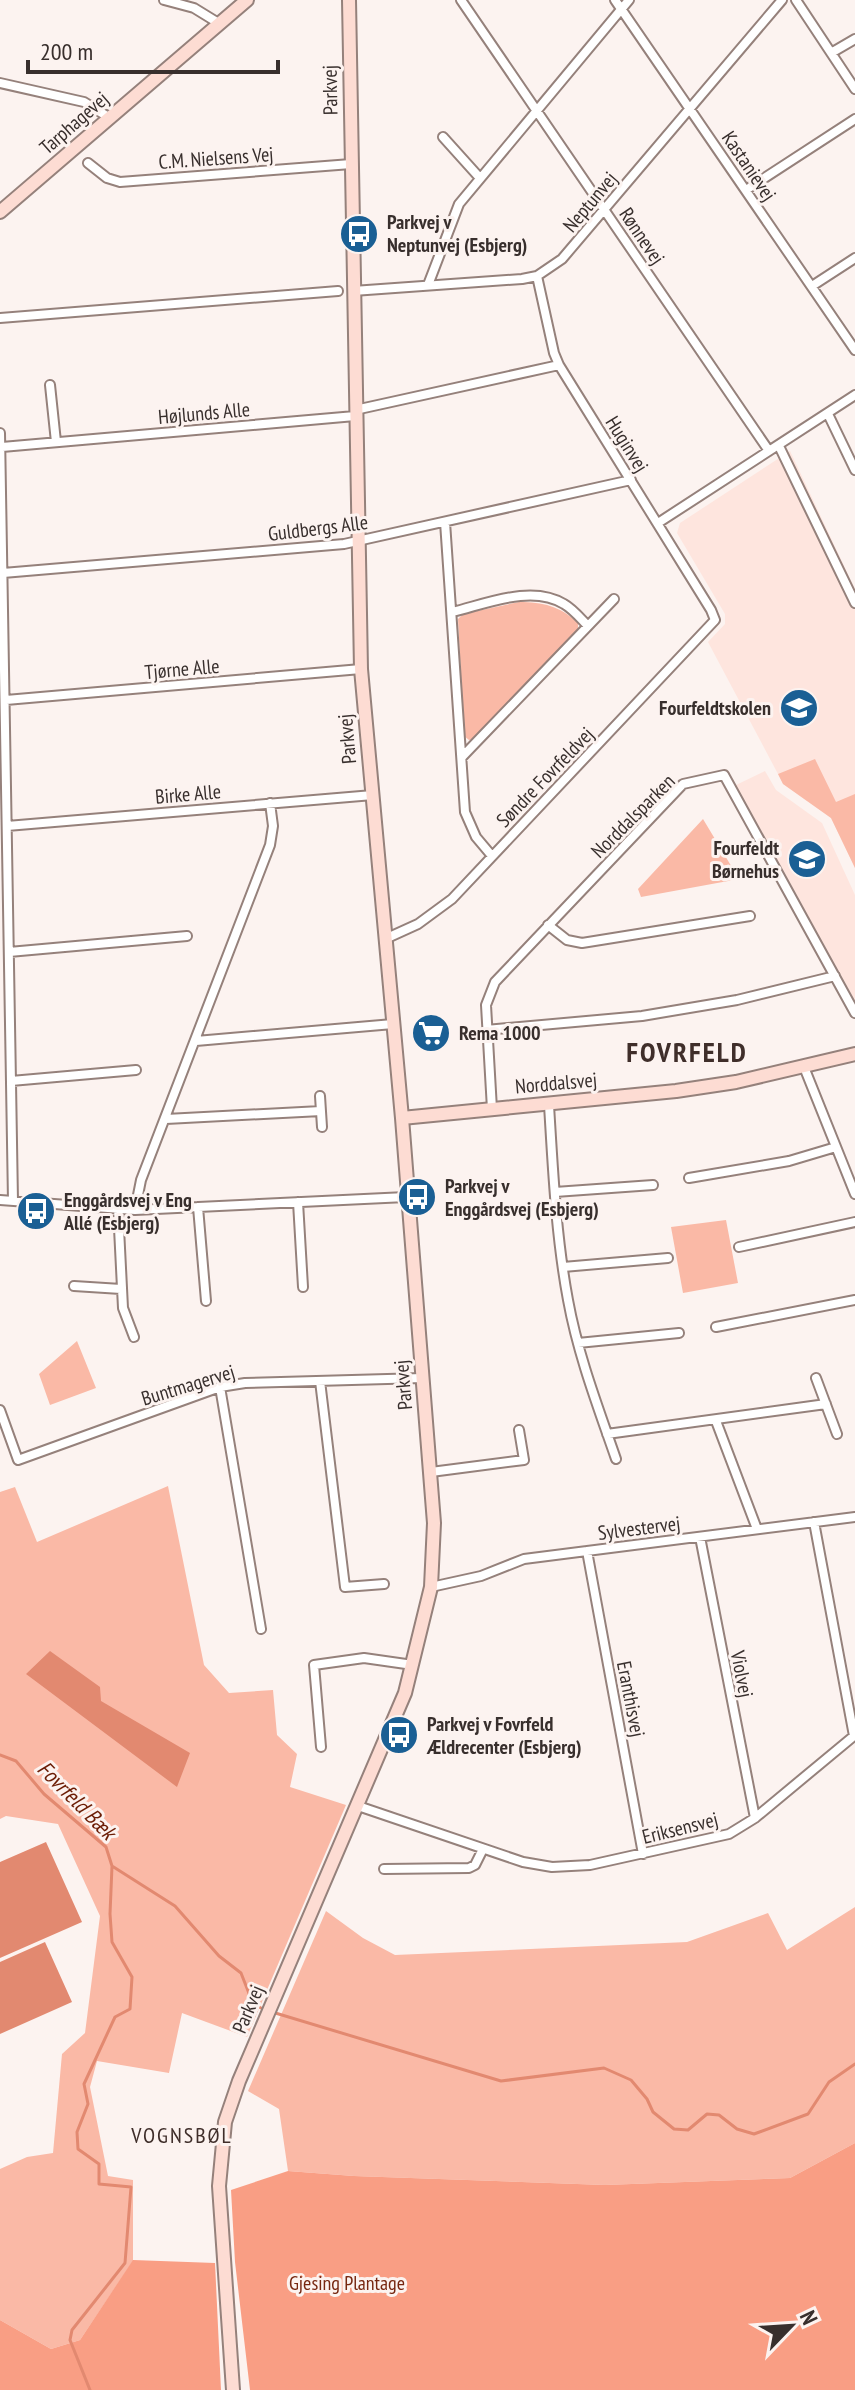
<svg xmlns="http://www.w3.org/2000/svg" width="855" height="2390" font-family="'PT Sans Narrow',sans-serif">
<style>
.built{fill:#fee5de}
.green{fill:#fab9a6}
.forest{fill:#f99e84}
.water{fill:#e28970}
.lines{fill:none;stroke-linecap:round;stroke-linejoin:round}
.stream{stroke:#e28970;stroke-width:3}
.street-casing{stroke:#95817b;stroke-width:12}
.secondary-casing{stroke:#95817b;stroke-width:16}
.street{stroke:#fff;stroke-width:8}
.secondary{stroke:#fddcd3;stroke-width:12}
.labels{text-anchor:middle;stroke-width:6;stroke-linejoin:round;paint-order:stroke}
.street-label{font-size:20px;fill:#382f2d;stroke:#fcf3f0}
.poi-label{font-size:20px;font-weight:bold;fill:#382f2d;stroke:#fcf3f0;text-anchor:start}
.park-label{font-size:20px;fill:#772710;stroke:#fcf3f0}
.water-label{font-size:22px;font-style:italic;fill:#6c1d05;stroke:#fcf3f0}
.neighbourhood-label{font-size:22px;letter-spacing:2px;fill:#3f2e2a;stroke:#fcf3f0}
.district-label{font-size:28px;font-weight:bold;letter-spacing:2px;fill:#3f2e2a;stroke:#fcf3f0}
</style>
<rect width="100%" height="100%" fill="#fcf3f0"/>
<path class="built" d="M790 451 855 589V868L831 818 783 784 778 774 708 642 725 624V614L677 533 680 523Z
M765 771 776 790 822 823 855 895V1001L736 785Z"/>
<path class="green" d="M519 602C543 602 560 606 578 623V630L475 739 469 740 464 736 458 619 463 614Z
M815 759 836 802 855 794V868L831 818 783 784 778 774Z
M703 819 739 879 641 897 638 889Z
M726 1220 738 1283 683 1293 671 1227Z
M77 1341 96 1388 50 1405 39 1374Z
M168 1486 204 1665 229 1693 273 1690 277 1735 297 1754 290 1787 346 1805 247 2037 182 2013 169 2073 97 2061 90 2087 108 2176 133 2180V2261L80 2340 51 2349 0 2320V2169L27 2157 53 2153 62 2054 85 2033 100 1916 58 1824 6 1816 0 1819V1492L15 1487 37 1542Z
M855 1907V2143L790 2178 605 2185 354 2176 288 2171 279 2109 248 2091 326 1911 363 1938 395 1955 687 1942 768 1913 787 1950Z"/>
<path class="forest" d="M855 2143V2390H250L235 2262 231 2190 288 2171 354 2176 605 2185 790 2178Z
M133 2260 215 2263 221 2390H0V2320L51 2349 80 2340Z"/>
<path class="water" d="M50 1651 100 1687 101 1701 190 1753 177 1787 26 1674Z
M46 1842 82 1922 0 1958V1862Z
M45 1942 72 2002 0 2034V1962Z"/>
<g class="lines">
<path class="stream" d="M0 1755 16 1761 44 1794 106 1847 112 1866 175 1906 219 1956 241 1973 250 1996 259 2007 265 2010
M272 2012 501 2081 604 2068 631 2080 647 2099 653 2112 674 2129 688 2130 707 2114 719 2115 737 2129 754 2134 808 2114 829 2082 855 2064
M90 2390 70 2340 72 2330 125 2263 131 2187 99 2184V2164L78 2149 77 2132 88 2104 84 2084 115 2017 130 2009 132 1977 112 1942 110 1914 112 1866"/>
<g class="street-casing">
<path id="street" d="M164 0 194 8 220 24
M461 0 769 451
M615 0 855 350
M796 0 855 89
M831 53 855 39
M0 83 84 102 110 118
M443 137 479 177
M88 163 107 178 120 182 351 164
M746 190 855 119
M428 285 459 204 629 0
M812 286 855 258
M353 291 522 279 537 276 562 259 782 0
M0 318 338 291
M50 385 56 442
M355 410 559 365
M828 414 855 470
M0 433 13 1201
M779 446 855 603
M2 447 355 416
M445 522 465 812 476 837 492 856
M658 523 855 395
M3 573 344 544 631 480
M452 612C486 604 532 584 564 604 573 609 581 619 588 626
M6 700 361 669
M462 757 614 599
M7 826 373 795
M548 925 567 940 582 943 750 916
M385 939 418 924 452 899 715 620 711 610 559 365 554 353 537 276
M9 952 187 936
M486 1030 642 1016 737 1000 835 976
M196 1041 393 1024
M804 1067 855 1194
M11 1081 136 1070
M320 1096 322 1127
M549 1105C553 1170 556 1236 568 1300 578 1355 598 1407 616 1459
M492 1109 486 1005 495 982 683 784 724 775 855 1013
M166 1119 321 1111
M689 1178 789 1161 836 1147
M555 1192 653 1185
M0 1200 135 1210 406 1197
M298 1202 303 1287
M198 1207 206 1301
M118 1208 123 1308 134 1337
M135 1210 141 1180 270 845 273 826 270 803
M739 1247 855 1222
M563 1267 668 1258
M74 1286 121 1289
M716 1327 855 1300
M578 1343 679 1333
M816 1378 837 1434
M320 1381 345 1587 384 1584
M220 1387 261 1629
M0 1410 18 1460 220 1387 245 1383 423 1378
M716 1421 757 1529
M607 1434 826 1404
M431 1472 524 1460 519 1430
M814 1522 854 1736
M700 1537 755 1818
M587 1551 643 1854
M431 1587 481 1576 524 1559 855 1517
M321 1747 314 1665 364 1658 413 1665
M358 1806 523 1862 552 1867 590 1865 729 1834 755 1818 855 1735
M384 1869 469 1868 475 1865 483 1849"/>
</g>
<g class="secondary-casing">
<path id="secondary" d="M0 212 247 0
M402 1118 676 1091 736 1082 855 1054
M233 2390 219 2186 225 2122 239 2081 405 1693 431 1587 434 1523 402 1118 361 669 349 0"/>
</g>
<use href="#street" class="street"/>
<use href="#secondary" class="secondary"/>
</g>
<defs>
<g id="bus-disc" transform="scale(2)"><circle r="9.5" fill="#1a5f94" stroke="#fcf3f0"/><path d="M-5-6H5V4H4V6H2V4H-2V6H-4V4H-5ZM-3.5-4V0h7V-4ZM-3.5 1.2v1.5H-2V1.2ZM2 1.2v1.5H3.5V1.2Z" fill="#fff"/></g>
<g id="school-disc" transform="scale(2)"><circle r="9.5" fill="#1a5f94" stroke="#fcf3f0"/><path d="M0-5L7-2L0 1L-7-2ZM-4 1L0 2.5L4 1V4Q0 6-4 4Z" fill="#fff"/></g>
<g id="supermarket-disc" transform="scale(2)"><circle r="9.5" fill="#1a5f94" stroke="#fcf3f0"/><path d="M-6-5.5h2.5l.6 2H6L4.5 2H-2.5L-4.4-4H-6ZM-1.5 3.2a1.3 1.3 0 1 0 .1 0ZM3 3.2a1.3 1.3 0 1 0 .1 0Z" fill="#fff"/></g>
</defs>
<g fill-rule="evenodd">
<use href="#bus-disc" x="359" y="234"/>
<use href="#school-disc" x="799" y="708"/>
<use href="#school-disc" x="807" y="859"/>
<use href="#supermarket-disc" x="431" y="1033"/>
<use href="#bus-disc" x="417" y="1197"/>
<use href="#bus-disc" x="36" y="1211"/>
<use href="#bus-disc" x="399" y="1735"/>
</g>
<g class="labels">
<g class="street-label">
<text transform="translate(330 90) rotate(-91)" y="7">Parkvej</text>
<text transform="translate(74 123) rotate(-41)" y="7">Tarphagevej</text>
<text transform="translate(216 158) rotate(-4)" y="7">C.M. Nielsens Vej</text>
<text transform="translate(749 166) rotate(56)" y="7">Kastanievej</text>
<text transform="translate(590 202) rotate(-50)" y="7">Neptunvej</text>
<text transform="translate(642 236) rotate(56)" y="7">Rønnevej</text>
<text transform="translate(204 413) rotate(-5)" y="7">Højlunds Alle</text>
<text transform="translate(627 444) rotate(58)" y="7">Huginvej</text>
<text transform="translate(318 528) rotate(-7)" y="7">Guldbergs Alle</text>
<text transform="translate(182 669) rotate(-5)" y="7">Tjørne Alle</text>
<text transform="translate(347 739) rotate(-95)" y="7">Parkvej</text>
<text transform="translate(545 777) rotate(-46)" y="7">Søndre Fovrfeldvej</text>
<text transform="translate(188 794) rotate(-5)" y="7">Birke Alle</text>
<text transform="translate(633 816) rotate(-45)" y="7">Norddalsparken</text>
<text transform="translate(556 1083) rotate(-5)" y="7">Norddalsvej</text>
<text transform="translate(188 1385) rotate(-17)" y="7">Buntmagervej</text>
<text transform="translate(403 1385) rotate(-95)" y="7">Parkvej</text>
<text transform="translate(639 1528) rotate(-7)" y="7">Sylvestervej</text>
<text transform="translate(742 1674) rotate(79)" y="7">Violvej</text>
<text transform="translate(631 1699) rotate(79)" y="7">Eranthisvej</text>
<text transform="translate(680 1828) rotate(-14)" y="7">Eriksensvej</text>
<text transform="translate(248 2009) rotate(-67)" y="7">Parkvej</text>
</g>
<g class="poi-label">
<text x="387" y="229">Parkvej v<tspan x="387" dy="23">Neptunvej (Esbjerg)</tspan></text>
<text x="771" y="715" text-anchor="end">Fourfeldtskolen</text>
<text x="779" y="855" text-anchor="end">Fourfeldt<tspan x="779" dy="23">Børnehus</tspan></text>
<text x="459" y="1040">Rema 1000</text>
<text x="445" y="1193">Parkvej v<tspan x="445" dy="23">Enggårdsvej (Esbjerg)</tspan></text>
<text x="64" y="1207">Enggårdsvej v Eng<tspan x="64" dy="23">Allé (Esbjerg)</tspan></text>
<text x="427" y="1731">Parkvej v Fovrfeld<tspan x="427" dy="23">Ældrecenter (Esbjerg)</tspan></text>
</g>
<g class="park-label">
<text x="347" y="2290">Gjesing Plantage</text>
</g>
<g class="water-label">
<text transform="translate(77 1800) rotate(45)" y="8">Fovrfeld Bæk</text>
</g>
<g class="neighbourhood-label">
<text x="182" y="2143">VOGNSBØL</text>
</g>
<g class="district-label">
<text x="687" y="1062">FOVRFELD</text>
</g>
</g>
<g transform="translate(791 2326) rotate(65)" stroke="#fcf3f0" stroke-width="6" paint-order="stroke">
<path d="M0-6L14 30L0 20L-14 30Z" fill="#382f2d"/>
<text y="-12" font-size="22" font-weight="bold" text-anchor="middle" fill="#382f2d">N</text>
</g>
<path d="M28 60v12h250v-12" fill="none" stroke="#382f2d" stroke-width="4"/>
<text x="40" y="60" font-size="24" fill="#382f2d" stroke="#fcf3f0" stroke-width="6" paint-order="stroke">200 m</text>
</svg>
